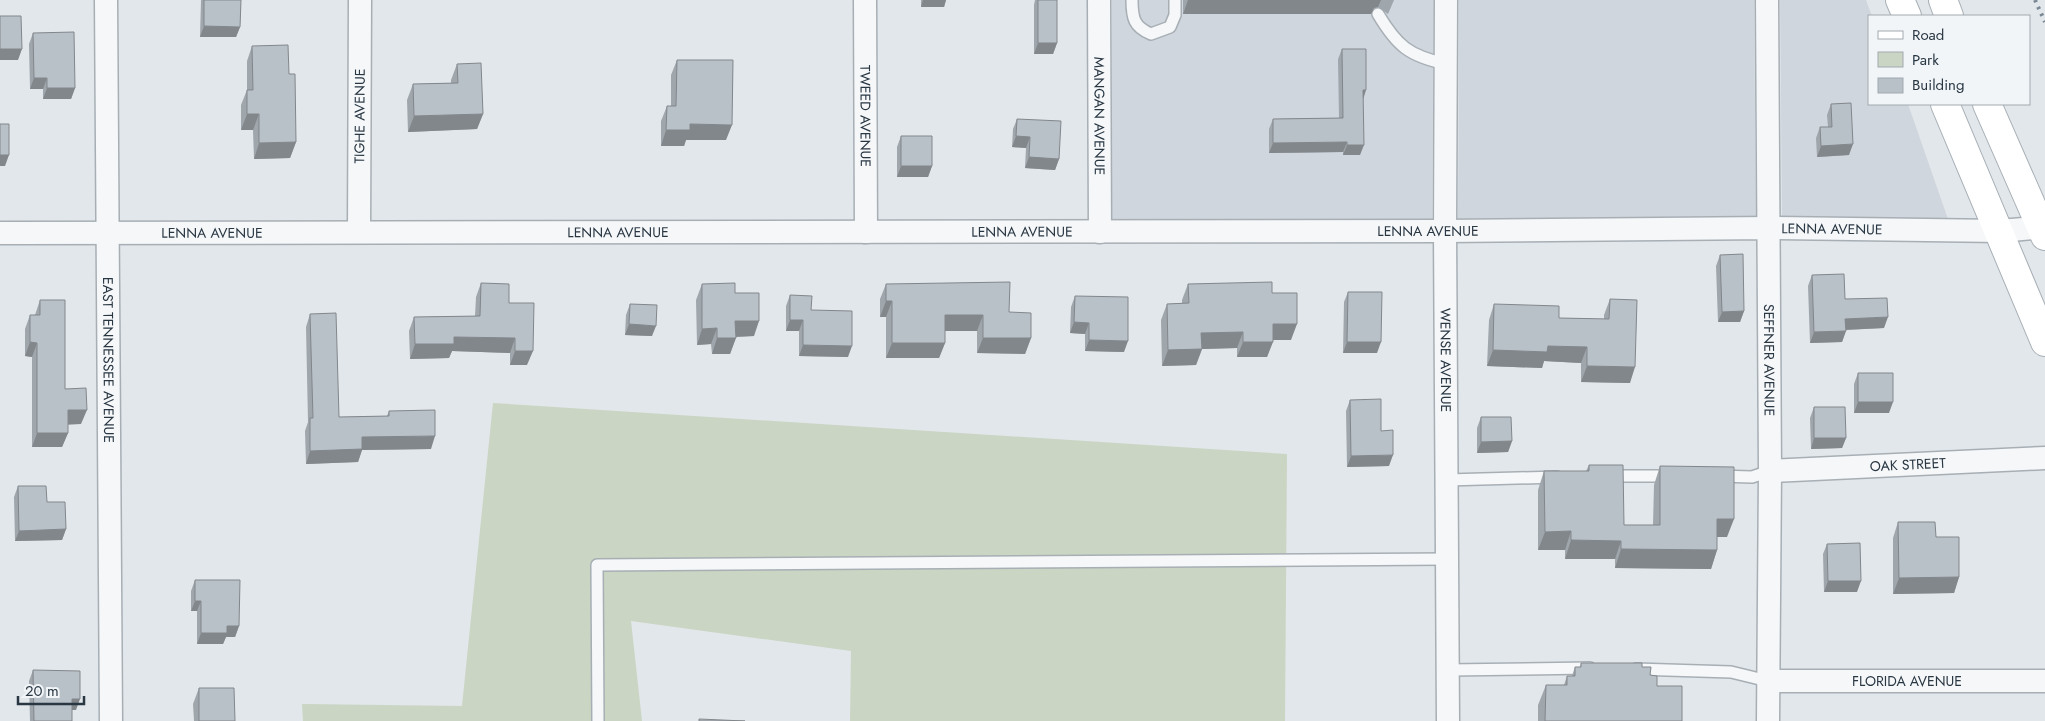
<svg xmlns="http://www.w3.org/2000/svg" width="2045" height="721" font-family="Jost,sans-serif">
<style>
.built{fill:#d0d6dd}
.green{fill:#cad5c3}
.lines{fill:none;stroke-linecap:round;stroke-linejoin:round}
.lane-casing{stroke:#a7afb5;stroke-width:14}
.street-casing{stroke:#a7afb5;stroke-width:25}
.secondary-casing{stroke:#a7afb5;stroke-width:30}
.lane{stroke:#f5f7f9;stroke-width:11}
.street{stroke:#f5f7f9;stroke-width:22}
.secondary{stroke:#fff;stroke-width:28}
.rail{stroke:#7b8995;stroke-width:4;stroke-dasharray:2.5 5;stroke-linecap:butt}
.wall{fill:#9fa6ac}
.shaded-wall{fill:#82878c}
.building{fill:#b9c1c8;stroke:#82878c}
.labels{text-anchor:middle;stroke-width:4;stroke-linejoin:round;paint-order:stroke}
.street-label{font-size:14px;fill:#293743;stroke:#f2f5f8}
</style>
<rect width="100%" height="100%" fill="#e2e7eb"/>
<path class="built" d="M1112 0H1434L1432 220H1112Z
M1459 0H1754L1756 217 1458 220Z
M1780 0H1866L1872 16H1869V104H1908L1948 219 1782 217Z"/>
<path class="green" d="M493 403 1287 454 1285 721H850L851 651 631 621 642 721H303L302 704 462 706Z"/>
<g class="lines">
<g class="lane-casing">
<path id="lane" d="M1132 0C1132 18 1134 27 1151 34L1170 27 1175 15V0
M1378 14C1397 46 1409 56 1446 64
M1608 476H1672
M1718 476 1752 477 1770 471
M1447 480 1557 477
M1636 669 1731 672 1768 681
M1448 670 1590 668
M598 721 597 565 1447 559"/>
</g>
<g class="street-casing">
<g id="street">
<path id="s1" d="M106 0 111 721"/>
<path id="s2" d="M865 0 866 232"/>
<path id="s3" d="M1099 0 1100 232"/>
<path id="s4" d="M1446 0 1445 231 1448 721"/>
<path id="s5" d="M1767 0 1770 471 1768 721"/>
<path id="s6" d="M359 232 360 0"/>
<path id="s7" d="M0 233 1445 231 1769 228 2000 231 2045 227"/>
<path id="s8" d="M1770 471 2045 458"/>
<path id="s9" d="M1768 681H2045"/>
</g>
</g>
<g class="secondary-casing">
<path id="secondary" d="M1900 0 1907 16
M1943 0 1949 16
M1945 104 2045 342
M1987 104 2045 236"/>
</g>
<use href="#lane" class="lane"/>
<use href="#street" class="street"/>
<use href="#secondary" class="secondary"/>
<path class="rail" d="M2035 0 2045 22"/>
</g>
<path class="wall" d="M201 0H241L240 27 236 37H200Z
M921 0H946L944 7H921Z
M1035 0H1057V43L1053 54H1034V5Z
M1183 0H1394L1388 14 1378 7 1374 8 1371 14H1183Z
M33 33 75 88 71 99H43V89H30L29 44Z
M252 46 289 74 296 142 290 158 254 159 253 130H241V105L247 90V61Z
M1342 49 1363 100 1360 155H1343V152L1269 153V129L1273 119 1339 118 1338 59Z
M677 60 726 140H686L684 146H661V121L667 106H671V75Z
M457 64 483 114 477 129 408 132 407 100 413 84 451 83V80Z
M1831 104 1849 155 1817 157 1816 138 1820 127H1828L1827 115Z
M1017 119 1059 159 1055 170 1025 168 1026 148 1012 147 1013 129Z
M901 136 932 166 928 177H897V147Z
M1720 255 1744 311 1740 322H1718L1716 266Z
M1812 275 1845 299 1884 328 1846 330 1842 342 1810 343 1808 286Z
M481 283 509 303 527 365H510V353L452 351 449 358 410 359 409 331 414 317 475 316 476 297Z
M702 284 754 336 736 337 730 354H712L711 344 697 345 696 300Z
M886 284 1009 312 1031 338 1025 354 977 353V331H945V343L939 358H886V317H880V299Z
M1188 284 1272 293 1291 340H1273L1267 357H1237V348L1202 349 1196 365 1162 366 1161 320 1167 304 1182 303V300Z
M1348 292 1377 353H1343L1344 302Z
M790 295 811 310 848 357 799 356V331H786V306Z
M1075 296 1124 352 1085 351V334L1070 333 1071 307Z
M1610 299 1630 383 1581 382V363L1544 361 1542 368 1487 366 1489 320 1494 304 1559 318 1604 319V315Z
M40 300 65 389 81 424H68V433L62 447H32V357L25 356V329L30 315H35Z
M630 304 652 336 625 335 626 315Z
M310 314 339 417 387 416 389 411 431 449 362 450 358 462 306 464 305 431 308 422 306 327Z
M1858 373 1889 413H1854V384Z
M1350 400 1389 466 1347 467 1346 411Z
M1814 407 1846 438 1842 448 1811 449 1810 418Z
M1481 417 1512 441 1508 452 1477 453V428Z
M1589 465 1624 525H1653L1654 485 1660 466 1727 537H1717V550L1711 569 1615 568V559H1565V550H1538V490L1544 471H1586Z
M18 486 47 502 66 529 62 540 15 541 14 497Z
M1898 522 1936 537 1959 577 1954 593 1893 594V538Z
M1827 544 1857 592H1824L1823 554Z
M195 580 239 626 235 637H226L223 644H197V611H191V591Z
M1581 663 1642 667 1650 675 1657 686 1682 721H1538V705L1546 685H1564L1567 676H1572L1575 667H1580Z
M33 670 76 710H72V721H30L29 681Z
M199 688 235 721H194L193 704Z"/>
<path class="shaded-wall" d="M923 0H946L944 7H921Z
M1188 0H1381L1378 7 1374 8 1371 14H1183Z
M204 26 240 27 236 37H200Z
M1038 43H1057L1053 54H1034Z
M0 49H22L18 60H0Z
M34 78H47L43 89H30Z
M47 88H75L71 99H43Z
M1363 90H1366L1363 100Z
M247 114H259L253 130H241Z
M483 114 477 129 408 132 414 116Z
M690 124 732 125 726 140H686L684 146H661L666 130Z
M1016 136 1030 137 1026 148 1012 147Z
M296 142 290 158 254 159 259 143Z
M1347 142 1343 152 1269 153 1273 143Z
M1853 144 1849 155 1817 157 1821 146Z
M1347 145H1364L1360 155H1343Z
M0 155H9L5 166H0Z
M1029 157 1059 159 1055 170 1025 168Z
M901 166H932L928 177H897Z
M886 301H892L886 317H880Z
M1744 311 1740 322H1718L1722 312Z
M945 315H983L977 331H939Z
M1888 317 1884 328 1841 330 1845 319Z
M790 320H803L799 331H786Z
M735 321H759L754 336 730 337Z
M1074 322 1089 323 1085 334 1070 333Z
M629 324 656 326 652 336 625 335Z
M1273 324H1297L1291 340H1267Z
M717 328 711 344 697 345 702 329Z
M1846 331 1842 342 1810 343 1814 332Z
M1243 332 1237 348 1202 349 1196 365 1162 366 1168 350 1201 333Z
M454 337 515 338 510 353 452 351 449 358 410 359 415 344Z
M717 338H736L730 354H712Z
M983 338H1031L1025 354 977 353Z
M1089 340 1128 341 1124 352 1085 351Z
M30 342 37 343 32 357 25 356Z
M1243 342H1273L1267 357H1237Z
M1347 342H1381L1377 353H1343Z
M892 343H945L939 358H886Z
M803 345 852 346 848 357 799 356Z
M1548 346 1587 347 1581 363 1544 361 1542 368 1487 366 1493 350Z
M515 351H533L527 365H510Z
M1587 366 1635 367 1630 383 1581 382Z
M1858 402H1893L1889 413H1854Z
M68 410H87L81 424 62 425Z
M37 433H68L62 447H32Z
M435 436 431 449 362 450 358 462 306 464 310 451 362 437Z
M1814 438H1846L1842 448 1811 449Z
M1512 441 1508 452 1477 453 1481 442Z
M1393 455 1389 466 1347 467 1351 456Z
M1717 519H1734L1727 537H1711Z
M66 529 62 540 15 541 19 531Z
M1571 531 1565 550H1538L1545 532Z
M1571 540 1621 541 1615 559H1565Z
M1621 549 1717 550 1711 569 1615 568Z
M1959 577 1954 593 1893 594 1899 578Z
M1828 581H1861L1857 592H1824Z
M195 601H201L197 611H191Z
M227 626H239L235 637H226L223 644H197L201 633Z
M72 699H80L76 710H68Z"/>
<path class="building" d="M204 0H241L240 27 204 26Z
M1038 0H1057V43H1038Z
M0 16H21L22 49H0Z
M74 32 75 88H47V78H34L33 33Z
M288 45 289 74H295L296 142 259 143V114H247V90H253L252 46Z
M1342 49H1366V90H1363L1364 145H1347V142L1273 143V119L1343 118Z
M677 60H733L732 125 690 124V130H666L667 106H676Z
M481 63 483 114 414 116 413 84 458 83 457 64Z
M1851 103 1853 144 1821 146 1820 127H1832L1831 104Z
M1017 119 1061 121 1059 159 1029 157 1030 137 1016 136Z
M0 124H9V155H0Z
M901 136H932V166H901Z
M1743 254 1744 311 1722 312 1720 255Z
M1844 274 1845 299 1887 298 1888 317 1845 319 1846 331 1814 332 1812 275Z
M1010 282 1009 312 1031 313V338H983V315H945V343H892V301H886V284Z
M1272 282V293H1297V324H1273V342H1243V332L1201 333 1202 349 1168 350 1167 304 1189 303 1188 284Z
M481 283 509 284V303H534L533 351H515V338L454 337V344H415L414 317 480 316Z
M735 283V293H759V321H735L736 338H717V328L702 329V284Z
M1348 292H1382L1381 342H1347Z
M790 295 812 296 811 310 852 311V346L803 345V320H790Z
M1075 296 1128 297V341L1089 340V323L1074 322Z
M1610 299 1637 300 1635 367 1587 366V347L1548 346 1547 352 1493 350 1494 304 1559 306V318L1609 319Z
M40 300H65V389L86 388 87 410H68V433H37V343L30 342V315H40Z
M630 304 657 305 656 326 629 324Z
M336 313 339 417 389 416V411L435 410V436L362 437V449L310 451V418H313L310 314Z
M1858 373H1893V402H1858Z
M1381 399V431L1393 430V455L1351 456 1350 400Z
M1814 407H1845L1846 438H1814Z
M1481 417H1511L1512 441 1481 442Z
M1589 465H1623L1624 525H1660V466L1734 467V519H1717V550L1621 549V541L1571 540V531L1545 532 1544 471H1589Z
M18 486H46L47 502H65L66 529 19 531Z
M1898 522H1935L1936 537H1959V577L1899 578Z
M1860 543 1861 581H1828L1827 544Z
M195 580H240L239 626H227V633H201V601H195Z
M1581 663H1642V667H1651L1650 675 1657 676V686H1682V721H1545L1546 685H1567V676H1575V667H1581Z
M33 670 80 671V699H72V721H34Z
M199 688H234L235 721H199Z
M699 719 745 721H699Z"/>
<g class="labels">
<g class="street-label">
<text dy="5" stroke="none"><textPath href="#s6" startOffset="116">TIGHE AVENUE</textPath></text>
<text dy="5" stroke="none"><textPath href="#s2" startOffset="116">TWEED AVENUE</textPath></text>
<text dy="5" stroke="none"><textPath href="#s3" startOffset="116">MANGAN AVENUE</textPath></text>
<text dy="5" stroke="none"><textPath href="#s7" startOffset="1832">LENNA AVENUE</textPath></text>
<text dy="5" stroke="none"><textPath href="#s7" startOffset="1428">LENNA AVENUE</textPath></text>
<text dy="5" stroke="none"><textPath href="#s7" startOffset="212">LENNA AVENUE</textPath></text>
<text dy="5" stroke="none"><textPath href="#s7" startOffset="618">LENNA AVENUE</textPath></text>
<text dy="5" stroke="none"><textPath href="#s7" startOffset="1022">LENNA AVENUE</textPath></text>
<text dy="5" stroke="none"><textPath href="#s4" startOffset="360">WENSE AVENUE</textPath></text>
<text dy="5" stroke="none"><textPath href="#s5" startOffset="360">SEFFNER AVENUE</textPath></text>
<text dy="5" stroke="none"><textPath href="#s1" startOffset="360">EAST TENNESSEE AVENUE</textPath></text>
<text dy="5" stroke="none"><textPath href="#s8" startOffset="138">OAK STREET</textPath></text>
<text dy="5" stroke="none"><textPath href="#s9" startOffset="139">FLORIDA AVENUE</textPath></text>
</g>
</g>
<rect x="1868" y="15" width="162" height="90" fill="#f2f5f8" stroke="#a2a9b0"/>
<rect x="1878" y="31" width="25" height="8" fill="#ffffff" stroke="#a2a9b0"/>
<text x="1912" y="40" font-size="15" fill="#293743">Road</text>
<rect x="1878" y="52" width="25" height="15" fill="#cad5c3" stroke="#a2a9b0"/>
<text x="1912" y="65" font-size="15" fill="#293743">Park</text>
<rect x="1878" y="78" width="25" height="15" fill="#b9c1c8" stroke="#a2a9b0"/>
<text x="1912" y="90" font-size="15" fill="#293743">Building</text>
<path d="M18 696v8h66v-8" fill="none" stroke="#293743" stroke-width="2.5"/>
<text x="25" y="696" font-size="15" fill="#293743" stroke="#f2f5f8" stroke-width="4" paint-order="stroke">20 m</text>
</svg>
